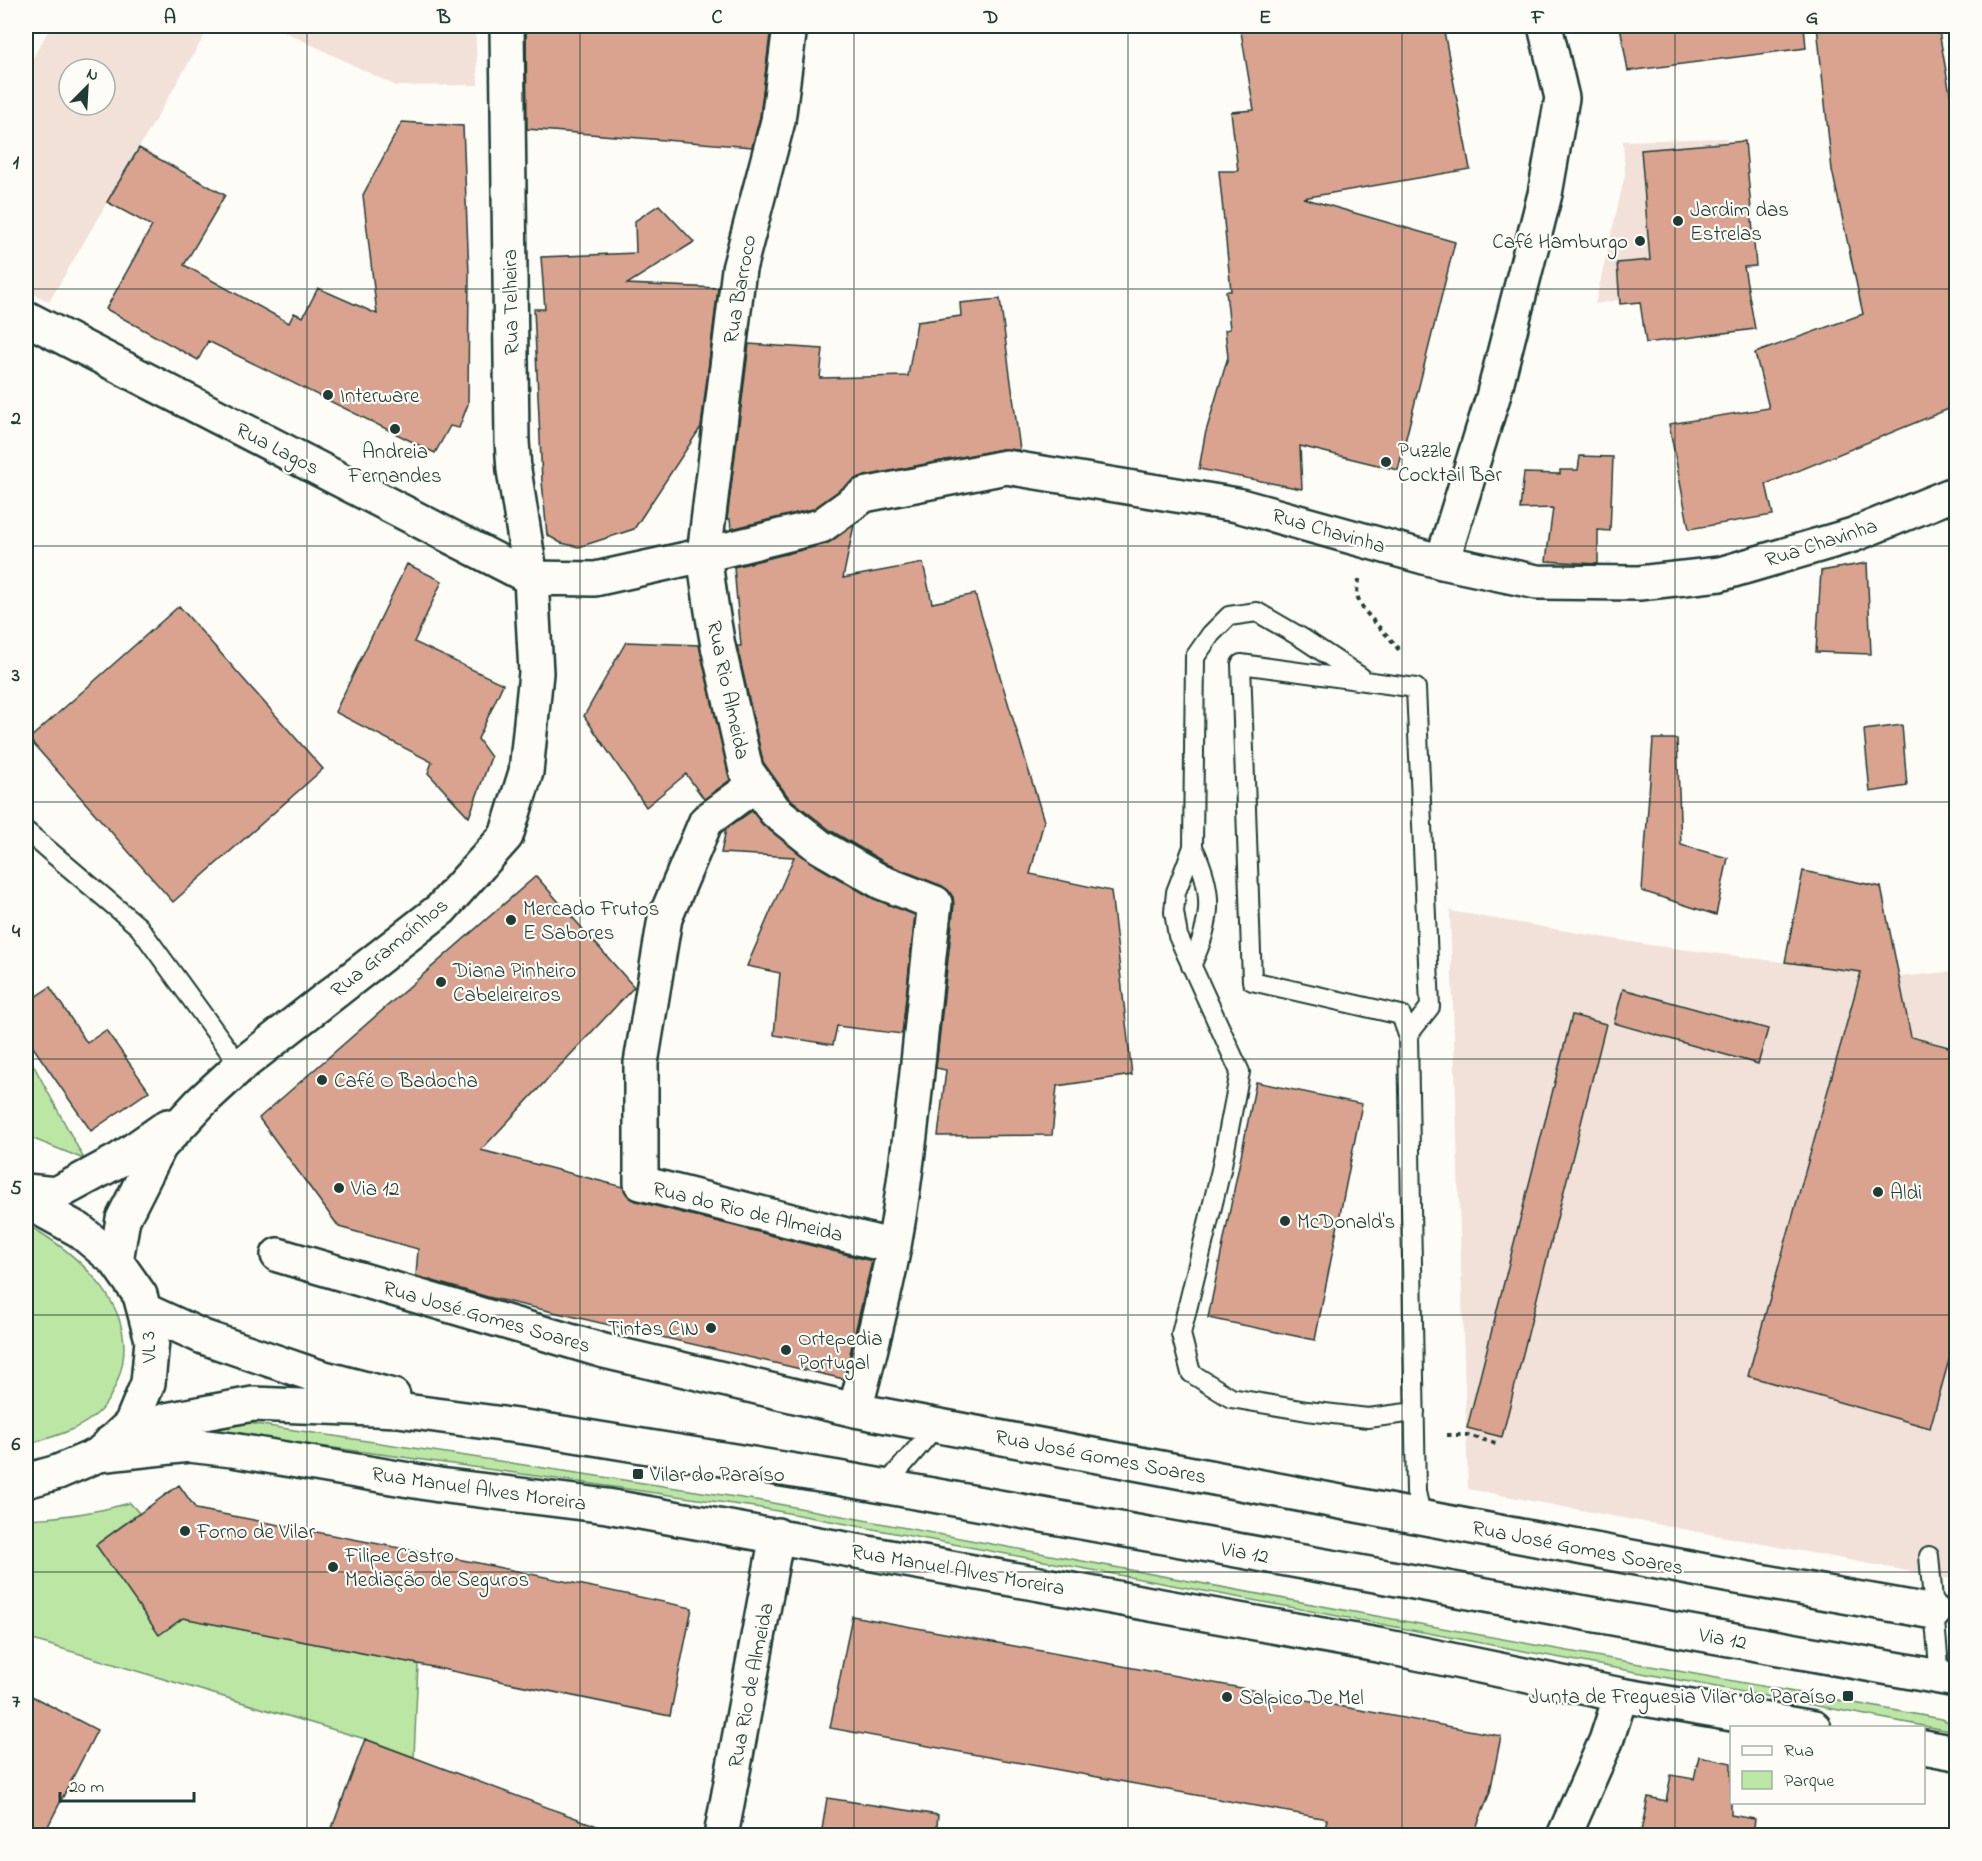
<svg xmlns="http://www.w3.org/2000/svg" width="1982" height="1861" font-family="'Indie Flower',sans-serif">
<style>
.built{fill:#f2e1d8;fill-rule:evenodd}
.green{fill:#bbe6a3;stroke:#6d926c;stroke-width:1.5}
.building{fill:#d9a390;stroke:#1f3d34;stroke-width:1.5}
.lines{fill:none;stroke-linecap:round;stroke-linejoin:round}
.lane-casing{stroke:#1f3d34;stroke-width:22}
.street-casing{stroke:#1f3d34;stroke-width:38}
.secondary-casing{stroke:#1f3d34;stroke-width:38}
.path{stroke:#1f3d34;stroke-width:4;stroke-dasharray:4.5 4.5;stroke-linecap:butt}
.lane{stroke:#fdfcf7;stroke-width:18}
.street{stroke:#fdfcf7;stroke-width:33}
.secondary{stroke:#fdfcf7;stroke-width:33}
.grid{fill:none;stroke:#1f3d34;stroke-width:1.5;stroke-opacity:0.55}
.poi-dot{fill:#1f3d34;stroke:#fdfcf7;stroke-width:2}
.labels{text-anchor:middle;stroke-width:4.5;stroke-linejoin:round;paint-order:stroke}
.poi-label{font-size:21px;fill:#1f3d34;stroke:#fdfcf7;text-anchor:start}
.street-label{font-size:21px;fill:#1f3d34;stroke:#fdfcf7}
.neatline{fill:none;stroke:#1f3d34;stroke-width:2}
.grid-label{font-size:20px;text-anchor:middle;font-weight:bold;fill:#1f3d34}
</style>
<rect width="100%" height="100%" fill="#fdfcf7"/>
<filter id="ink" filterUnits="userSpaceOnUse"><feTurbulence type="fractalNoise" baseFrequency=".0167" numOctaves="2"/><feDisplacementMap in="SourceGraphic" scale="12" xChannelSelector="R" yChannelSelector="G"/><feConvolveMatrix kernelMatrix="1 2 1 2 8 2 1 2 1" color-interpolation-filters="sRGB"/></filter>
<g filter="url(#ink)">
<path class="built" d="M51 26H210L49 302 26 290V70ZM69 69H105V105H69Z
M273 26H475L478 85 396 86Z
M1726 138 1751 267 1694 273 1695 287 1595 304 1625 175 1623 141Z
M1450 911 1649 945 1900 977 1956 971V1580L1468 1489Z"/>
<path class="green" d="M28 1055 84 1159 26 1136V1056Z
M26 1224C79 1254 144 1310 118 1379 113 1393 105 1408 93 1417 74 1432 49 1438 26 1445Z
M248 1423 762 1501 1365 1614 1942 1719 1956 1725V1732L761 1508 395 1456 220 1433 212 1430 216 1424Z
M130 1503 139 1513 96 1545 159 1634 183 1618 418 1664 414 1757 365 1739 26 1638V1519C60 1518 97 1512 130 1503Z"/>
<path class="building" d="M526 26H771L760 117 752 147 527 129Z
M1240 26H1443L1470 169 1303 198 1455 242 1398 470 1300 446 1302 489 1199 469 1205 435 1228 357 1225 330 1230 329 1226 291H1231L1219 171H1238L1231 112 1254 110Z
M1620 26H1804L1806 48 1628 71Z
M1817 26H1938L1956 127V406L1766 484 1773 515 1689 529 1669 424 1769 408 1755 353 1863 314 1832 170Z
M402 122 463 126 469 274 468 404 459 428 450 426 435 453 208 341 198 360 106 309 152 226 107 202 139 148 225 195 184 265 289 323 294 313 303 317 318 288 377 314 363 195Z
M1745 141 1756 266 1744 267 1755 329 1646 343 1640 302 1620 304 1617 263 1650 260 1641 150Z
M659 205 694 242 627 284 718 288 701 427 634 529 579 547 561 543 547 535 542 481 534 309H545L541 257 636 253 635 221Z
M1000 299 1020 450 1002 449 860 477 813 509 731 529 730 519H727L749 344 823 349 820 378 908 376 917 322 961 316 960 303Z
M1580 456 1613 457 1610 531 1598 530V564L1546 561 1553 508 1520 509 1524 473 1560 474V470H1578Z
M854 525 843 578 923 563 932 603 975 594 1044 821 1030 874 1111 891 1132 1075 1057 1086 1052 1135 938 1136 946 1070 936 1068 954 905 953 897 948 890 942 886 889 865 830 830 789 798 763 762 737 646H741L734 567 826 544Z
M1867 563 1871 654 1816 652 1821 571Z
M407 564 442 581 414 642 503 684 478 739 491 757 469 817 428 773 432 762 335 712Z
M179 606 323 769 173 902 29 739Z
M626 642 699 645 730 780 704 799 686 774 646 807 584 716Z
M1902 725 1907 786 1870 792 1864 730Z
M1653 739H1677L1681 845 1728 858 1716 915 1642 891Z
M752 811 763 825 810 862 872 898 915 915 902 1034 837 1026 833 1045 774 1035 780 973 747 966 794 857 721 853 726 829Z
M1803 871 1881 887 1911 1037 1956 1049V1335L1930 1428 1748 1376 1861 972 1785 962Z
M536 876 634 987 481 1150 623 1187 629 1197 636 1201 872 1261 844 1379 488 1297 416 1276 418 1249 339 1227 259 1118Z
M50 987 87 1043 106 1030 149 1091 91 1131 26 1037V1003Z
M1623 989 1768 1029 1758 1064 1614 1023Z
M1572 1015 1606 1024 1502 1437 1467 1428Z
M1256 1082 1362 1104 1315 1340 1208 1318Z
M179 1485 196 1509 478 1563 692 1608 670 1716 418 1664 183 1618 159 1635 96 1545Z
M852 1616 1501 1736 1490 1792 1473 1836H1324L1327 1819 830 1728Z
M26 1693 97 1730 43 1836H26Z
M365 1739 613 1832 612 1836H329Z
M1699 1756 1731 1763V1815L1755 1819 1753 1836H1640L1648 1797 1666 1801 1671 1775 1694 1779Z
M827 1798 938 1815 936 1836H821Z"/>
<g class="lines">
<g class="lane-casing">
<path id="lane" d="M1361 677 1302 638 1257 612 1229 616 1211 634 1195 657 1193 847 1176 892 1174 912 1178 936 1240 1072 1221 1170 1181 1334 1191 1373 1231 1398 1307 1411 1368 1418 1415 1412
M26 831 139 927 240 1066
M1191 966C1212 921 1215 893 1193 847
M1408 1035 1430 1007 1416 688 1241 664 1252 981 1401 1015 1408 1035 1416 1492 1422 1518
M884 1487 937 1425
M1929 1556 1940 1677"/>
</g>
<g class="street-casing">
<path id="street" d="M790 26 778 121 739 269 704 555 712 611 718 646 746 770 775 811 819 846 881 882 935 903C921 1017 914 1133 894 1246 884 1301 869 1356 855 1410
M26 318 531 578 595 579 704 555 821 526 864 495 1006 467 1237 505 1442 562 1537 582 1639 583 1720 574 1853 535 1956 493
M1442 562 1493 397 1545 194 1562 98 1545 26
M756 784 706 821 665 918 641 1063V1183L894 1247
M26 1191 56 1194 119 1160 168 1126
M278 1255 604 1351 855 1410 1726 1575 1934 1612
M116 1261 123 1219 160 1146 201 1102 240 1066 441 909 506 836 526 772 536 673 531 578 514 470 512 441 507 26
M98 1455 189 1445 232 1450 439 1485 607 1506 1383 1646 1621 1695 1814 1728
M1924 1747 1956 1753
M721 1836 777 1535
M1564 1836 1606 1741 1621 1695"/>
</g>
<g class="secondary-casing">
<path id="secondary" d="M26 1201 79 1230 116 1261 140 1295 152 1340 148 1383 131 1424 98 1455 58 1472 26 1481
M144 1310 203 1337 320 1377 393 1396
M111 1442 166 1420 253 1404 398 1410 532 1428 838 1478 1956 1680"/>
</g>
<path class="path" d="M1359 579C1359 583 1357 589 1357 593 1359 613 1390 634 1400 652
M1447 1435H1467L1499 1444"/>
<use href="#lane" class="lane"/>
<use href="#street" class="street"/>
<use href="#secondary" class="secondary"/>
</g>
</g>
<path class="grid" d="M307 26V1836M580 26V1836M854 26V1836M1128 26V1836M1402 26V1836M1675 26V1836M26 289H1956M26 546H1956M26 802H1956M26 1059H1956M26 1315H1956M26 1572H1956"/>
<g class="poi-dot">
<circle cx="1678" cy="221" r="6"/>
<circle cx="1640" cy="241" r="6"/>
<circle cx="328" cy="395" r="6"/>
<circle cx="395" cy="429" r="6"/>
<circle cx="1386" cy="462" r="6"/>
<circle cx="511" cy="920" r="6"/>
<circle cx="441" cy="982" r="6"/>
<circle cx="322" cy="1080" r="6"/>
<circle cx="339" cy="1188" r="6"/>
<circle cx="1878" cy="1192" r="6"/>
<circle cx="1285" cy="1221" r="6"/>
<circle cx="711" cy="1328" r="6"/>
<circle cx="786" cy="1350" r="6"/>
<rect x="632" y="1468" width="12" height="12" rx="3"/>
<circle cx="185" cy="1531" r="6"/>
<circle cx="333" cy="1567" r="6"/>
<rect x="1842" y="1690" width="12" height="12" rx="3"/>
<circle cx="1227" cy="1697" r="6"/>
</g>
<g class="labels">
<g class="poi-label">
<text x="1690" y="216">Jardim das<tspan x="1690" dy="24">Estrelas</tspan></text>
<text x="1628" y="248" text-anchor="end">Café Hamburgo</text>
<text x="340" y="402">Interware</text>
<text x="1398" y="457">Puzzle<tspan x="1398" dy="24">Cocktail Bar</tspan></text>
<text x="395" y="458" text-anchor="middle">Andreia<tspan x="395" dy="24">Fernandes</tspan></text>
<text x="523" y="915">Mercado Frutos<tspan x="523" dy="24">E Sabores</tspan></text>
<text x="453" y="977">Diana Pinheiro<tspan x="453" dy="24">Cabeleireiros</tspan></text>
<text x="334" y="1087">Café O Badocha</text>
<text x="351" y="1195">Via 12</text>
<text x="1890" y="1199">Aldi</text>
<text x="1297" y="1228">McDonald's</text>
<text x="699" y="1335" text-anchor="end">Tintas CIN</text>
<text x="798" y="1345">Ortepedia<tspan x="798" dy="24">Portugal</tspan></text>
<text x="650" y="1481">Vilar do Paraíso</text>
<text x="197" y="1538">Forno de Vilar</text>
<text x="345" y="1562">Filipe Castro<tspan x="345" dy="24">Mediação de Seguros</tspan></text>
<text x="1836" y="1703" text-anchor="end">Junta de Freguesia Vilar do Paraíso</text>
<text x="1239" y="1704">Salpico De Mel</text>
</g>
<g class="street-label">
<text transform="translate(739 289) rotate(-80)" y="7">Rua Barroco</text>
<text transform="translate(510 302) rotate(-91)" y="7">Rua Telheira</text>
<text transform="translate(278 448) rotate(27)" y="7">Rua Lagos</text>
<text transform="translate(1329 530) rotate(16)" y="7">Rua Chavinha</text>
<text transform="translate(1821 542) rotate(-18)" y="7">Rua Chavinha</text>
<text transform="translate(729 690) rotate(78)" y="7">Rua Rio Almeida</text>
<text transform="translate(389 947) rotate(-39)" y="7">Rua Gramoínhos</text>
<text transform="translate(748 1211) rotate(14)" y="7">Rua do Rio de Almeida</text>
<text transform="translate(487 1316) rotate(16)" y="7">Rua José Gomes Soares</text>
<text transform="translate(148 1347) rotate(-93)" y="7">VL 3</text>
<text transform="translate(1101 1456) rotate(11)" y="7">Rua José Gomes Soares</text>
<text transform="translate(479 1488) rotate(8)" y="7">Rua Manuel Alves Moreira</text>
<text transform="translate(1578 1547) rotate(11)" y="7">Rua José Gomes Soares</text>
<text transform="translate(1245 1552) rotate(10)" y="7">Via 12</text>
<text transform="translate(958 1569) rotate(10)" y="7">Rua Manuel Alves Moreira</text>
<text transform="translate(1723 1638) rotate(10)" y="7">Via 12</text>
<text transform="translate(750 1685) rotate(-79)" y="7">Rua Rio de Almeida</text>
</g>
</g>
<rect width="1982" height="1861" fill="none" stroke="#fdfcf7" stroke-width="66"/>
<rect x="1730" y="1726" width="195" height="78" fill="#fdfcf7" stroke="#a4b0a9" stroke-width="1.5"/>
<rect x="1742" y="1746" width="30" height="9" fill="#fdfcf7" stroke="#a4b0a9" stroke-width="1.5"/>
<text x="1784" y="1756" font-size="18" fill="#1f3d34">Rua</text>
<rect x="1742" y="1771" width="30" height="18" fill="#bbe6a3" stroke="#a4b0a9" stroke-width="1.5"/>
<text x="1784" y="1786" font-size="18" fill="#1f3d34">Parque</text>
<g transform="translate(87 87) rotate(24)"><circle r="28" fill="#fdfcf7" stroke="#a4b0a9" stroke-width="1.5"/>
<path d="M0-4.5L10 22L0 15L-10 22Z" fill="#1f3d34"/>
<text y="-9" font-size="16" font-weight="bold" text-anchor="middle" fill="#1f3d34">N</text>
</g>
<path d="M60 1792v9h134v-9" fill="none" stroke="#1f3d34" stroke-width="3"/>
<text x="69" y="1792" font-size="18" fill="#1f3d34" stroke="#fdfcf7" stroke-width="4.5" paint-order="stroke">20 m</text>
<rect x="33" y="33" width="1916" height="1795" class="neatline"/>
<g class="grid-label">
<text x="170" y="23">A</text>
<text x="444" y="23">B</text>
<text x="717" y="23">C</text>
<text x="991" y="23">D</text>
<text x="1265" y="23">E</text>
<text x="1538" y="23">F</text>
<text x="1812" y="23">G</text>
<text x="16" y="168">1</text>
<text x="16" y="424">2</text>
<text x="16" y="681">3</text>
<text x="16" y="937">4</text>
<text x="16" y="1194">5</text>
<text x="16" y="1450">6</text>
<text x="16" y="1707">7</text>
</g>
</svg>
